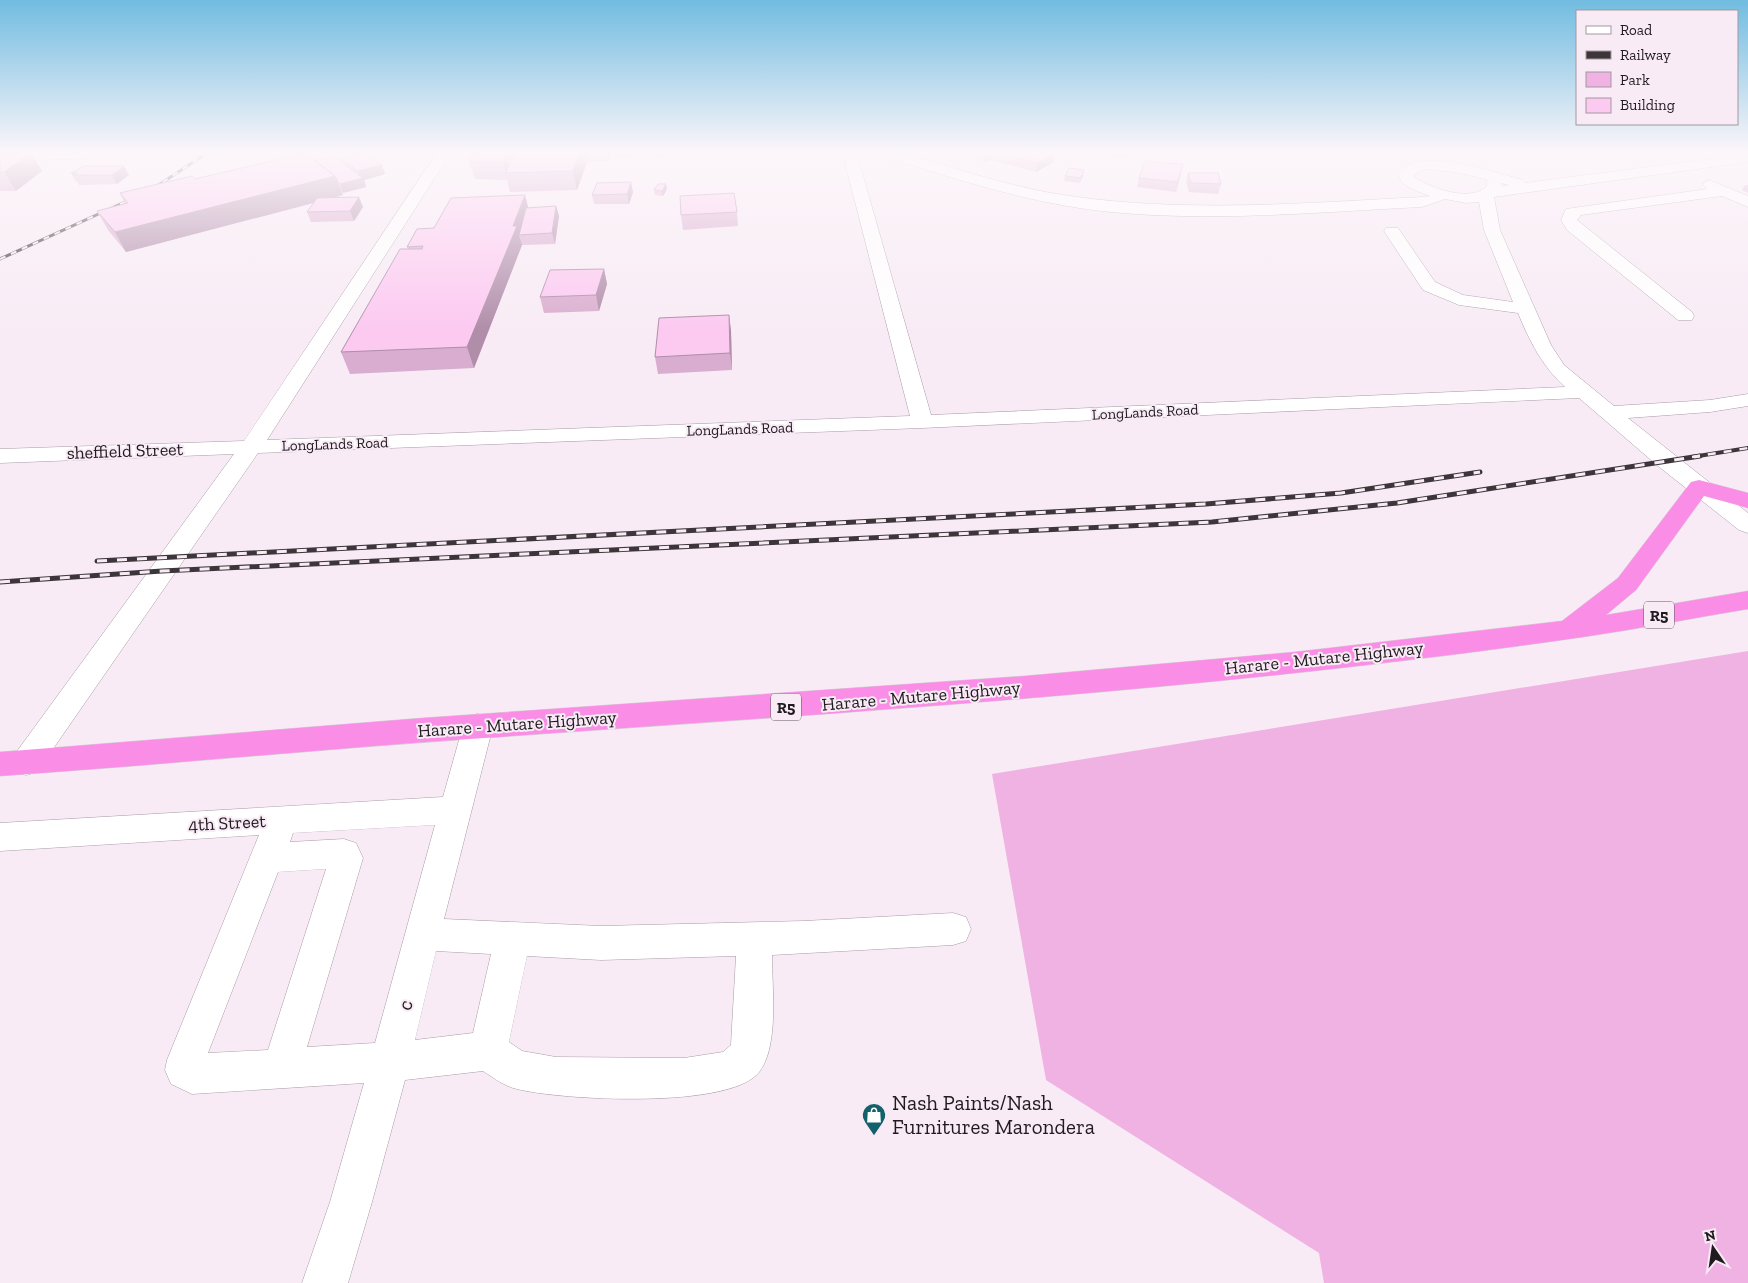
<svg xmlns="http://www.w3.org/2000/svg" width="1748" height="1283" font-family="'Zilla Slab',serif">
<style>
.green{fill:#efb2e3}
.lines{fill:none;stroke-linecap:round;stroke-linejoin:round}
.minor-casing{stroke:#a89ca5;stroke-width:1}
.highway-casing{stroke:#d2d1d2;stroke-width:1}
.minor{fill:#fff;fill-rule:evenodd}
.highway{fill:#fa8ee7;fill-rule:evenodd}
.rail-far2-casing{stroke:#3c363b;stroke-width:3}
.rail-far1-casing{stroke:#3c363b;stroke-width:4}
.rail-casing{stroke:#3c363b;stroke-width:5}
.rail-far2{stroke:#f8ebf5;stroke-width:2;stroke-dasharray:6;stroke-linecap:butt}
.rail-far1{stroke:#f8ebf5;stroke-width:2.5;stroke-dasharray:8;stroke-linecap:butt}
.rail{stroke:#f8ebf5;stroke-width:3;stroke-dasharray:10;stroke-linecap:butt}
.wall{fill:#d9adcf}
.shaded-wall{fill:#b08da9}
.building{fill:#fcc9f1;stroke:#b08da9}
.labels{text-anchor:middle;stroke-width:4;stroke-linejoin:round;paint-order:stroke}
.far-street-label{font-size:15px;fill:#201b1f;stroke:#f8ebf5}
.shield{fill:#f8ebf5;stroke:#61595f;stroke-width:1}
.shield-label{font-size:16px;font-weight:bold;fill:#201b1f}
.street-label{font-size:18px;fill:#201b1f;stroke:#f8ebf5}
.near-street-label{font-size:21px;fill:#201b1f;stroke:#f8ebf5}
.near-poi-label{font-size:21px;fill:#201b1f;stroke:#f8ebf5;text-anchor:start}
</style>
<rect width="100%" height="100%" fill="#f8ebf5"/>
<path class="green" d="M1748 651V1283H1324L1319 1253 1046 1080 992 774Z"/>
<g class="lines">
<g class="minor-casing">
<path id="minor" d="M48 151H219L212 155 0 161V153Z
M438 151H452L267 440 910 416 842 151H856L931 415 1565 387C1542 366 1530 342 1518 313L1459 305 1423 290 1384 231 1386 228H1398L1435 282 1463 295 1513 302 1484 230 1479 202 1466 203 1445 199 1422 207C1319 212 1214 222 1111 212 1030 204 953 178 876 154L874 151C906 151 932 162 963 171 998 181 1033 191 1070 196 1186 213 1305 203 1422 197L1430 196C1418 191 1400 187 1398 173 1418 145 1496 173 1523 180L1525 183 1748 154V162L1494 197 1500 230 1551 345 1564 365 1614 406 1710 400 1748 394V406L1710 412 1628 418 1748 513V533L1739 530 1658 466 1579 398 922 428 258 453 37 772 26 775 15 772 11 763 15 754 234 454 0 463V449L244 441ZM1429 169 1460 173 1488 180 1486 183 1487 186C1471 203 1429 188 1413 176L1420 171ZM1501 183 1509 185 1502 186Z
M1709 180 1748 196V207L1722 196 1581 215 1577 220 1692 312 1694 316 1692 320H1678L1567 230 1561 220 1566 209 1707 189 1702 184Z
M478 714 489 718 493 726 444 919 601 926 804 921 953 913 966 917 971 929 966 941 953 945 772 955C772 988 779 1044 760 1071 733 1110 560 1100 517 1089 504 1086 494 1078 483 1071L405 1080 372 1202 348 1283H302L330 1202 364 1083 192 1094 171 1084 165 1070 167 1060 259 835 0 851V823L443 797 463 726 467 718ZM435 825 375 1043 307 1047 363 858 356 843 344 839 290 842 293 833ZM326 869 268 1050 208 1053 278 872ZM436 951 491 954 473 1033 415 1040ZM527 956 601 960 736 956 731 1045 723 1052 684 1058 556 1057 522 1051 509 1042Z"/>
</g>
<g class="highway-casing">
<path id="highway" d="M1699 480 1748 493V508L1704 496 1636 590 1606 615 1748 591V609C1693 618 1638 629 1583 637 1219 690 851 712 484 738 322 749 161 765 0 776V752L423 718 1025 676 1295 652 1562 621 1618 578 1691 482Z"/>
</g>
<use href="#minor" class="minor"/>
<use href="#highway" class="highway"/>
<g class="rail-far2-casing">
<path id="rail-far2" d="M0 259 151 190 210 151"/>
</g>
<g class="rail-far1-casing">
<path id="rail-far1" d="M1692 457 1748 448"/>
</g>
<g class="rail-casing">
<path id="rail" d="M97 561 1206 504 1341 493 1480 472
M0 582 162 571 1212 522 1397 503 1700 456"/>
</g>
<use href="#rail-far2" class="rail-far2"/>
<use href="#rail-far1" class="rail-far1"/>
<use href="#rail" class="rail"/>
</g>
<path class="wall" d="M475 151H639L637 157H610L609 161 587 162 577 190 510 192 507 180 475 179 469 161Z
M666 151 664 157H655L654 152Z
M982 151H1050L1055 153 1054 162 1036 172 990 160 986 162 976 159V154Z
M1092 151H1131V154L1123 159Z
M1686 151H1702L1701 153H1688Z
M31 153 42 171 16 191H0V154Z
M341 159 382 165 385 174 364 180 366 187 343 193 342 192 343 195 332 198 363 207 354 221 311 222 307 212 314 203 126 252 108 230 97 211 125 204 120 193 195 179 315 161 343 164Z
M71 173 129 175 117 184 79 185 78 182H76Z
M1181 173 1176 192 1137 187 1139 178Z
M1188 173 1221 184 1218 194 1189 192 1186 182Z
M1084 175 1080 183 1064 181 1065 176Z
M1745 185H1748V193L1742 190Z
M667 189 663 196 655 195 654 190Z
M633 192 629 204H594L592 195Z
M556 206 559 216 555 244 522 245 474 368 350 374 341 352 408 249 407 247 434 228Z
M737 212 738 226 683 230 681 215Z
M604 269 607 284 599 311 544 313 540 297Z
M729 315 731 331 732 370 658 374 655 357Z"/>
<path class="shaded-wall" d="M580 151H584L587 162 577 190 573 171Z
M607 151H609L610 157 609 161Z
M1124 151H1131V154L1123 159Z
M31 153 42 171 16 191 4 172Z
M1055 153 1054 162 1036 172 1037 163Z
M506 155 511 173H506L503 162Z
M991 155 990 160 986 162V157Z
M1183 164 1181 173 1176 192 1178 182Z
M382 165 385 174 364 180 366 187 343 193 340 184 361 178 358 171Z
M124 166 129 175 117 184 112 175Z
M335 176 343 195 126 252 115 232Z
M631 182 633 192 629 204 627 194Z
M666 184 667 189 663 196 662 191Z
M525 195 530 214 519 235 522 245 474 368 467 347 513 226Z
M359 197 363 207 354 221 350 211Z
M556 206 559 216 555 244 552 233Z
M604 269 607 284 599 311 596 295Z
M729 315 731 331 732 370 730 353Z"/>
<path class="building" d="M475 151H580L573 171 505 173 515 154 506 155 503 162 469 161Z
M982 151H991V155L986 157 976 154Z
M993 151H1050L1055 153 1037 163Z
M31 153 4 172H0V154Z
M305 153 335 176 115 232 97 211 128 203 120 193 192 176 195 179Z
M365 153 382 165 358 171 341 159Z
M333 156 363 178 340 184 338 182 335 176 315 161Z
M1145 161 1183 164 1178 182 1139 178Z
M84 166H124L112 175H73L77 173H71Z
M1069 168 1084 170 1081 178 1065 176Z
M1188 173H1218L1221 184 1191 183Z
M631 182 627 194 592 195 597 183Z
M658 184H666L662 191 654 190Z
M734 193 737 212 681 215 680 196Z
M525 195 513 226H517L467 347 341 352 400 249H422L423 246 407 247 417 229 434 228 451 198Z
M359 197 350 211 307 212 317 198Z
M556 206 552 233 519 235 526 208Z
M604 269 596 295 540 297 550 270Z
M729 315 730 353 655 357 659 318Z"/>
<linearGradient id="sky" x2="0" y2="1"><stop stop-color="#71bce0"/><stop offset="0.46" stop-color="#fcf6fa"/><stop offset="1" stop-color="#fcf6fa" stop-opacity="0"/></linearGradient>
<rect width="1748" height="331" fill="url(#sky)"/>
<defs>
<g id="shop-pin" transform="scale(1.25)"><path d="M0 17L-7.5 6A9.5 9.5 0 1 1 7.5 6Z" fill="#13616b" stroke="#f8ebf5"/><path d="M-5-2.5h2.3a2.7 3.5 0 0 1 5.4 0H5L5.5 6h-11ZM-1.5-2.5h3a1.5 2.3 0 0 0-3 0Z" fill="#fff"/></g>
</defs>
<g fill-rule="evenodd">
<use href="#shop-pin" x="874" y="1115"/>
</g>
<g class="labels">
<g class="far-street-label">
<text transform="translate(1145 412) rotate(-3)" y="5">LongLands Road</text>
<text transform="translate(740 429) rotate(-2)" y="5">LongLands Road</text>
<text transform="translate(335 444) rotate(-2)" y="5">LongLands Road</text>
</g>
<g class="shield">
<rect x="1644" y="601.5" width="30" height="27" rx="4"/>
<rect x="771" y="693.5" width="30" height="27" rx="4"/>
</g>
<g class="shield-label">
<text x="1659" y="621">R5</text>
<text x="786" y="713">R5</text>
</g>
<g class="street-label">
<text transform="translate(125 451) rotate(-2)" y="6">sheffield Street</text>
<text transform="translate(1324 658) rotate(-6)" y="6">Harare - Mutare Highway</text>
<text transform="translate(921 696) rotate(-5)" y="6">Harare - Mutare Highway</text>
<text transform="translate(517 724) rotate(-4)" y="6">Harare - Mutare Highway</text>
<text transform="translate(227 823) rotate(-3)" y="6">4th Street</text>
</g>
<g class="near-street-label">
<text transform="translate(405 1005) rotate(-75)" y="7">c</text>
</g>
<g class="near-poi-label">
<text x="892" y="1110">Nash Paints/Nash<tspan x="892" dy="24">Furnitures Marondera</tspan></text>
</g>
</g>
<rect x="1576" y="10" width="162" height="115" fill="#f8ebf5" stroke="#a2989f"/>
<rect x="1586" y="26" width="25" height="8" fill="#ffffff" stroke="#a2989f"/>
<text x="1620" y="35" font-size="15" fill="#201b1f">Road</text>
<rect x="1586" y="51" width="25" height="8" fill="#3c363b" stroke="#a2989f"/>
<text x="1620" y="60" font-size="15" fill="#201b1f">Railway</text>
<rect x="1586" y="72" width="25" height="15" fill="#efb2e3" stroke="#a2989f"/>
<text x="1620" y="85" font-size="15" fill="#201b1f">Park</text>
<rect x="1586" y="98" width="25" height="15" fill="#fcc9f1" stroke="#a2989f"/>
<text x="1620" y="110" font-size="15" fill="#201b1f">Building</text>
<g transform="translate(1713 1248) rotate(347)" stroke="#f8ebf5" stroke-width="4" paint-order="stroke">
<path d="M0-4L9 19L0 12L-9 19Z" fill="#201b1f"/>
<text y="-8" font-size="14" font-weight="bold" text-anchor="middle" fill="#201b1f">N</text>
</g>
</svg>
